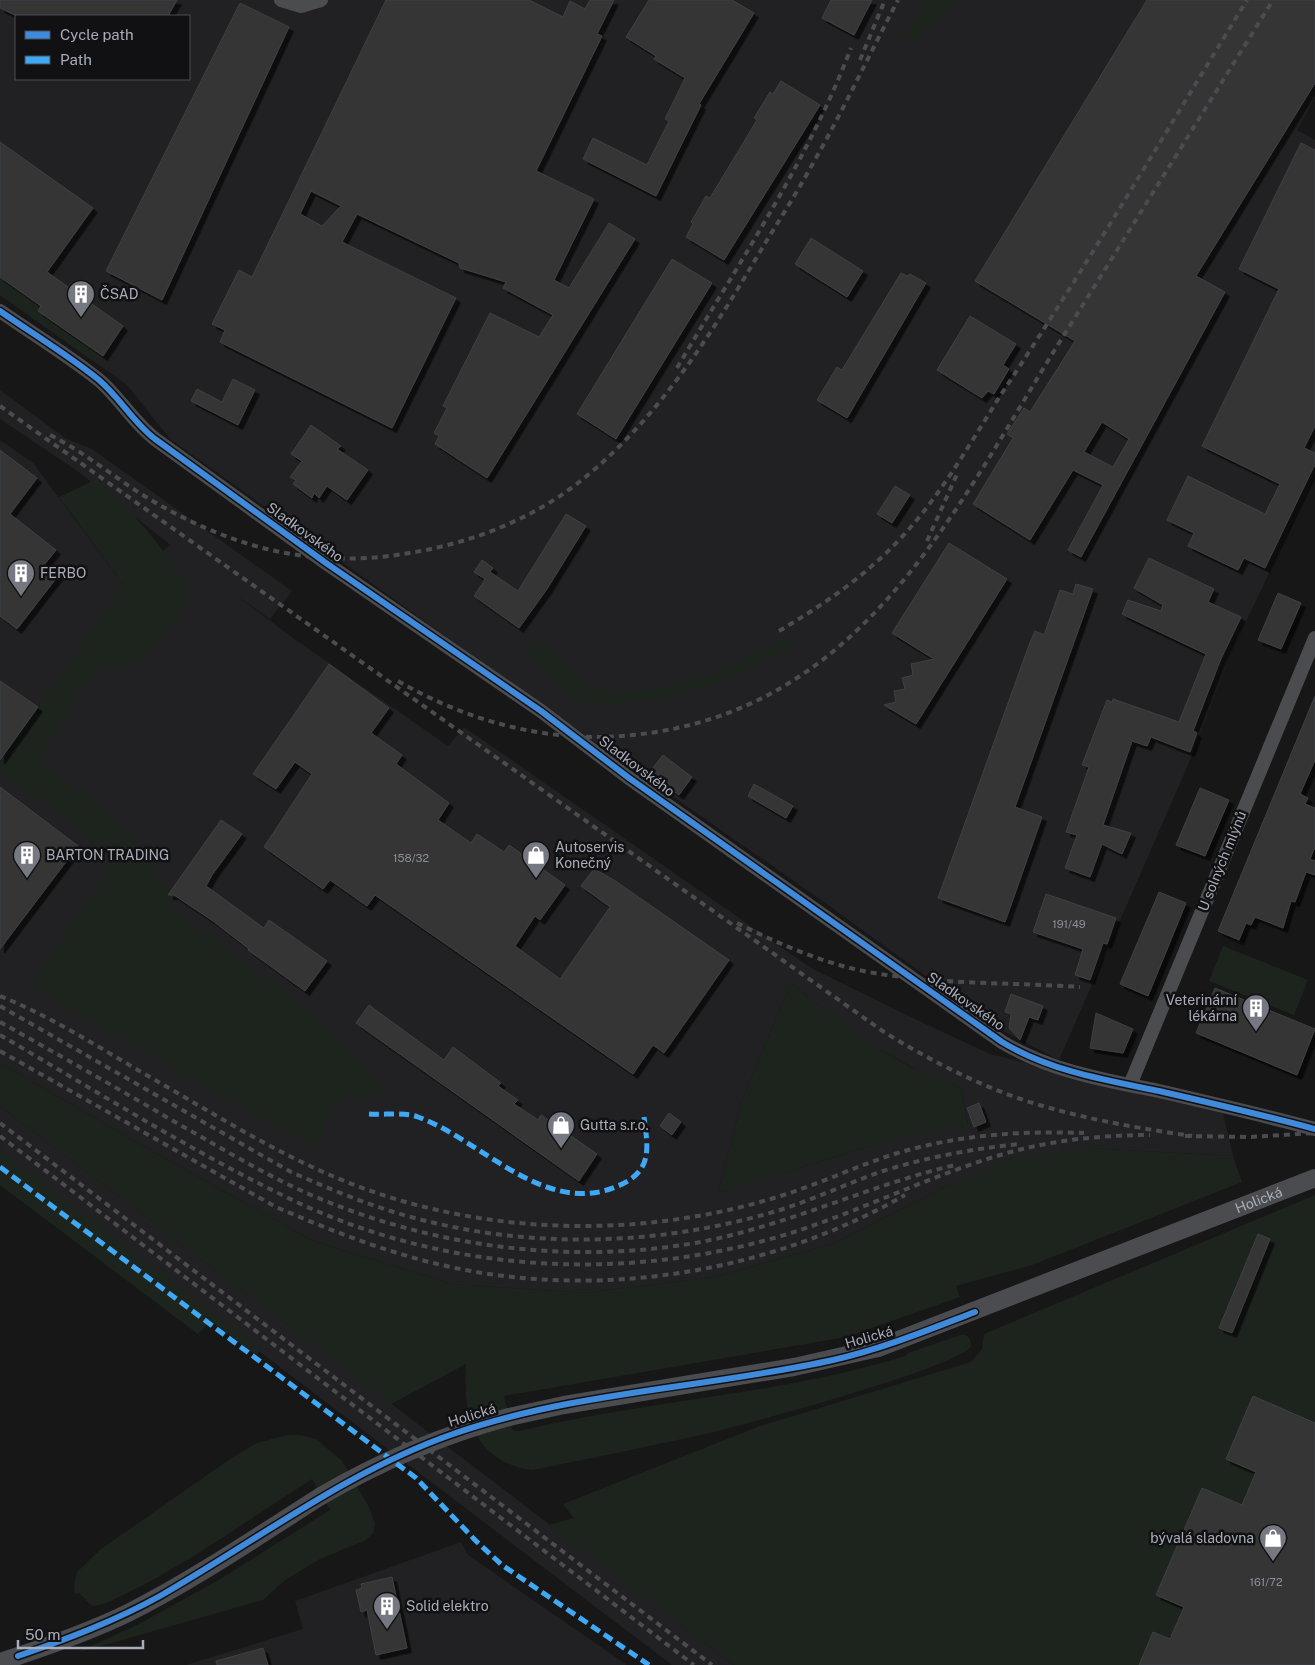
<svg xmlns="http://www.w3.org/2000/svg" width="1315" height="1665" font-family="'Public Sans',sans-serif">
<style>
.built{fill:#212123;fill-rule:evenodd}
.green{fill:#1d241e}
.building{fill:#353536;stroke:#3f4043;fill-rule:evenodd;filter:url(#shadow)}
.lines{fill:none;stroke-linecap:round;stroke-linejoin:round}
.minor{stroke:#4b4c50;stroke-width:14}
.tertiary{stroke:#4b4c50;stroke-width:18}
.rail{stroke:#4b4c4f;stroke-width:4;stroke-dasharray:6 5;stroke-linecap:butt}
.tertiary-bridge{stroke:#4b4c50;stroke-width:18}
.quiet{stroke:#3fa9f5;stroke-width:5;stroke-dasharray:10 5;stroke-linecap:butt}
.cycleway-casing{stroke:#111113;stroke-width:9}
.cycleway{stroke:#408adc;stroke-width:6}
.labels{text-anchor:middle;stroke-width:5;stroke-linejoin:round;paint-order:stroke}
.number-label{font-size:11px;fill:#8b8f98}
.poi-label{font-size:14px;fill:#a8adb8;stroke:#111113;text-anchor:start}
.street-label{font-size:14px;fill:#a8adb8;stroke:#111113}
</style>
<defs>
<filter id="shadow"><feDropShadow dx="4.5" dy="4.5" stdDeviation="0" flood-color="#0009"/></filter>
</defs>
<rect width="100%" height="100%" fill="#171717"/>
<path class="built" d="M0 0H1315V97L1297 130 1315 140V476L1228 660 1188 765 1059 1060 999 1029 828 905 508 681 170 439 127 385 0 295ZM16 16H189V79H16Z
M0 390 65 438 92 449 292 591 270 619 236 595 293 638 448 746 464 727 811 968 917 1020 990 1054 1223 1113 1233 1156 1087 1148 948 1185 835 1243 715 1277 585 1293 452 1284 313 1241 152 1151 0 1063V440L33 463 123 584 170 545 173 547 80 473 0 419ZM791 983 860 1038 931 1078 961 1088 968 1125 934 1130 886 1141 718 1193 742 1100Z
M0 1106 79 1166 734 1665H672L285 1371 0 1153Z
M461 1542 468 1555 627 1665H186L303 1629 295 1601Z"/>
<path class="green" d="M926 0H959L914 39 904 36Z
M0 277 42 305 39 311 100 354 94 362 0 295Z
M97 479C134 512 166 550 191 594L164 637 145 655 122 667 104 664 80 692 39 759 124 828 160 881 171 890 167 906 324 1022 384 1090 371 1098 350 1096 327 1115 317 1148 268 1123 29 985 118 856 0 773V762L123 584 59 497Z
M535 637 589 685C643 708 741 666 788 638L790 647C733 680 687 698 621 703 610 704 590 707 580 701 560 690 541 669 526 652Z
M1223 946 1308 980 1294 1015 1209 981Z
M791 983C845 1026 894 1066 961 1088L968 1126C882 1136 801 1170 718 1193L742 1100Z
M0 1063 152 1151 313 1241 452 1284 585 1293 715 1277 835 1243 948 1185 1015 1158 1087 1148 1233 1156 1242 1182 1032 1265 956 1286 960 1297 846 1337 504 1396 512 1430 520 1431C647 1400 780 1395 905 1356L908 1353 961 1335C968 1334 971 1339 971 1346 962 1366 744 1425 710 1433 651 1446 592 1458 532 1470 473 1461 463 1417 466 1364L391 1404 0 1106Z
M0 1150 260 1349 257 1356 211 1321 198 1334 0 1185Z
M1315 1195V1665H734L549 1525 574 1518 563 1504 760 1426 971 1362 982 1349 984 1334Z
M287 1435H300L316 1439 342 1461 369 1507 375 1524 373 1533 366 1540 320 1559 285 1580 263 1600 76 1653 139 1624 217 1581 330 1510 312 1479C252 1517 194 1560 131 1591 118 1597 106 1605 92 1606L79 1593 75 1594 74 1586 77 1572 101 1549 233 1457 257 1443Z"/>
<path class="building" d="M0 0H177L168 16H17L0 8Z
M386 0H529L563 17 570 1 585 9 590 0H614L597 34 602 36 536 171 594 199 554 280 569 288 609 223 635 239 487 478 435 444 439 436 434 433 447 408 443 406 490 313 539 337 553 315 503 288 506 282 460 268 459 263 357 214 342 242 456 298 392 428 220 342 225 330 212 324 239 270 252 277ZM311 191 341 206 322 226 300 214Z
M649 0H732L754 13 699 104 701 105 656 196 583 159 593 138 647 165 669 121 665 119 685 78 654 59 656 56 626 37Z
M831 0H872L854 35 822 18Z
M1147 0H1315V83L1196 276 1225 292 1081 557 1068 550 1103 485 1073 470 1030 540 973 504 1013 438 1007 434 1024 408 1030 412 1075 341 975 281ZM1102 422 1129 439 1113 467 1084 452Z
M240 3 289 27 162 300 106 271Z
M781 81 820 105 724 260 686 237 693 224 691 222 706 196 710 198 757 120 754 118 770 92 773 94Z
M0 142 93 208 47 272 123 326 103 356 38 311 41 306 0 277Z
M1301 143 1315 150V426L1304 448 1315 453V464L1265 568 1244 558 1238 570 1188 546 1194 533 1167 520 1188 476 1265 514 1280 484 1202 446 1279 289 1239 269Z
M811 238 863 271 847 297 795 264Z
M672 259 712 283 616 439 577 414Z
M901 273 907 276 910 274 926 283 847 418 817 400 837 367 842 370Z
M970 316 1016 344 1003 365 1009 369 994 394 988 391 982 398 937 370Z
M233 379 255 390 238 425 191 401 197 389 222 402Z
M311 425 341 446 337 449 368 470 347 500 327 486 319 498 314 493 312 498 293 484 296 480 290 477 302 461 291 454Z
M0 450 37 478 10 514 56 550 44 565 58 576 17 629 0 616Z
M895 486 910 495 892 523 877 514Z
M566 514 586 526 547 589 519 628 474 596 486 578 485 579 474 572 482 560 493 568 490 572 518 591Z
M949 543 1007 579 916 724 884 705 896 702 894 691 905 689 902 678 913 675 911 664 934 659 892 633Z
M1149 558 1214 589 1208 602 1241 617 1220 661 1193 731 1197 733 1190 752 1151 737 1147 746 1132 741 1103 825 1131 833 1122 854 1102 844 1090 877 1065 868 1077 835 1066 832 1089 767 1082 765 1107 700 1112 702 1113 699 1179 722 1206 654 1122 614 1128 600 1161 611 1163 605 1134 588Z
M1076 584 1093 589 1015 807 1042 817 1005 922 938 898 1029 645 1035 631 1044 635 1060 590 1073 594Z
M1278 593 1301 603 1281 649 1258 640Z
M329 664 389 708 371 733 402 755 396 764 449 803 438 820 471 843 477 834 504 852 509 845 565 885 540 920 535 916 515 946 560 979 610 907 581 886 594 869 614 880 729 960 664 1053 653 1045 633 1074 375 895 367 906 330 880 323 889 264 847 312 774 295 762 276 789 253 774Z
M0 681 38 707 0 760Z
M1315 696V760L1300 794 1308 798 1305 804 1315 808V847L1310 859 1315 861V875L1306 872 1295 902 1291 901 1283 928 1255 917 1251 925 1246 923 1239 940 1218 931Z
M663 755 692 777 679 795 649 773Z
M754 784 793 806 786 818 748 796Z
M0 787 78 846 0 949Z
M1200 788 1229 800 1205 856 1176 845Z
M221 820 242 834 212 875 206 886 264 928 269 920 327 961 305 991 248 950 249 949 213 921 174 895H168Z
M1159 892 1186 903 1148 996 1120 984Z
M1046 894 1116 918 1107 944 1103 943 1090 980 1075 975 1083 949 1033 932Z
M1215 988 1315 1029 1297 1075 1196 1033Z
M1011 994 1043 1006 1038 1020 1029 1017 1020 1040 1009 1028 1011 1014 1005 1012Z
M369 1005 444 1060 453 1047 501 1083 498 1086 518 1100 514 1104 538 1120 541 1115 597 1154 579 1181 356 1023Z
M1096 1013 1133 1029 1123 1053 1090 1048Z
M979 1103 986 1122 974 1127 967 1108Z
M669 1113 681 1122 672 1135 660 1126Z
M1258 1234 1270 1239 1232 1333 1219 1328Z
M1253 1396 1315 1423V1665H1139L1153 1632 1170 1639 1184 1607 1156 1595 1202 1488 1242 1505 1256 1472 1226 1459Z
M392 1577 407 1648 376 1655 367 1610 361 1612 356 1590 362 1588 361 1584Z
M263 1648 268 1665H217L216 1661Z"/>
<g class="lines">
<path class="minor" d="M281 0 301 6 321 0
M0 311C33 334 68 355 99 380 120 398 133 422 155 439L326 563 541 711 629 778 1002 1042C1050 1071 1105 1080 1159 1091 1211 1103 1263 1115 1315 1129
M1130 1085 1315 638"/>
<g class="tertiary">
<path id="s1" d="M509 1417 564 1405 794 1367 878 1348 1315 1178"/>
<path d="M0 1662C43 1648 87 1633 128 1613 195 1579 258 1536 321 1496"/>
</g>
<path class="rail" d="M860 60 885 0
M677 368C739 262 807 163 851 48
M0 406 884 1032C936 1064 991 1092 1050 1108 1096 1121 1144 1129 1192 1136
M50 435C82 451 109 473 138 492 176 516 216 535 259 547 307 560 360 562 409 553 466 544 523 523 570 489 651 429 708 340 758 255 776 225 795 196 812 165 843 111 869 55 898 0
M927 541 958 472
M779 631C823 605 864 577 899 540 942 495 971 441 1004 390 1089 262 1167 130 1247 0
M398 681C469 722 550 744 633 735 860 712 952 515 1059 343 1131 228 1202 114 1273 0
M737 923C773 941 811 958 850 968 920 985 1007 982 1080 987
M0 996C57 1019 109 1054 162 1084 217 1116 272 1150 330 1175 442 1224 572 1237 692 1217 736 1210 779 1198 820 1182 851 1170 881 1157 912 1149 969 1134 1026 1131 1084 1133
M0 1006 291 1172C330 1189 370 1206 411 1217 531 1250 661 1246 780 1210 815 1199 848 1183 883 1171 928 1157 972 1149 1019 1144
M0 1022C61 1056 122 1091 182 1126 230 1153 277 1182 328 1202 443 1248 572 1264 695 1243 785 1227 866 1186 955 1165
M0 1035C91 1088 183 1146 278 1193 436 1273 623 1285 791 1233 869 1208 943 1169 1022 1149 1064 1139 1107 1135 1150 1135
M0 1051 276 1207C318 1225 360 1242 404 1255 569 1305 756 1280 905 1195
M0 1123 712 1665
M0 1136 694 1665
M1185 1136 1250 1137 1315 1133"/>
<path class="tertiary-bridge" d="M321 1496C381 1461 443 1435 509 1417"/>
<path class="quiet" d="M369 1114C384 1115 405 1112 418 1117 482 1140 545 1218 618 1186 653 1171 648 1149 644 1117
M0 1167 416 1478 476 1541 502 1565 649 1665"/>
<g class="cycleway-casing">
<path id="cycleway" d="M0 311C33 334 68 355 99 380 120 398 133 422 155 439L326 563 541 711 629 778 1002 1042C1050 1071 1105 1080 1159 1091 1211 1103 1263 1115 1315 1129
M18 1656C67 1639 115 1621 160 1596 258 1540 347 1471 453 1434 576 1391 707 1388 833 1360 882 1349 928 1330 975 1312"/>
</g>
<use href="#cycleway" class="cycleway"/>
</g>
<defs>
<g id="building-pin" transform="scale(1.4375)"><path d="M0 17L-7.5 6A9.5 9.5 0 1 1 7.5 6Z" fill="#757880" stroke="#111113"/><path d="M-4-6H4V6H1V3H-1V6H-4ZM-2.5-4.3h1.7v1.8h-1.7ZM.8-4.3h1.7v1.8H.8ZM-2.5-1h1.7V.8h-1.7ZM.8-1h1.7V.8H.8Z" fill="#fff"/></g>
<g id="shop-pin" transform="scale(1.4375)"><path d="M0 17L-7.5 6A9.5 9.5 0 1 1 7.5 6Z" fill="#757880" stroke="#111113"/><path d="M-5-2.5h2.3a2.7 3.5 0 0 1 5.4 0H5L5.5 6h-11ZM-1.5-2.5h3a1.5 2.3 0 0 0-3 0Z" fill="#fff"/></g>
</defs>
<g fill-rule="evenodd">
<use href="#building-pin" x="81" y="294"/>
<use href="#building-pin" x="21" y="573"/>
<use href="#building-pin" x="27" y="855"/>
<use href="#shop-pin" x="536" y="855"/>
<use href="#building-pin" x="1256" y="1008"/>
<use href="#shop-pin" x="561" y="1125"/>
<use href="#shop-pin" x="1273" y="1538"/>
<use href="#building-pin" x="387" y="1606"/>
</g>
<g class="labels">
<g class="number-label">
<text x="411" y="862">158/32</text>
<text x="1069" y="928">191/49</text>
<text x="1266" y="1586">161/72</text>
</g>
<g class="poi-label">
<text x="100" y="299">ČSAD</text>
<text x="40" y="578">FERBO</text>
<text x="555" y="852">Autoservis<tspan x="555" dy="16">Konečný</tspan></text>
<text x="46" y="860">BARTON TRADING</text>
<text x="1237" y="1005" text-anchor="end">Veterinární<tspan x="1237" dy="16">lékárna</tspan></text>
<text x="580" y="1130">Gutta s.r.o.</text>
<text x="1254" y="1543" text-anchor="end">bývalá sladovna</text>
<text x="406" y="1611">Solid elektro</text>
</g>
<g class="street-label">
<text transform="translate(305 532) rotate(36)" y="5">Sladkovského</text>
<text transform="translate(637 766) rotate(37)" y="5">Sladkovského</text>
<text transform="translate(1222 861) rotate(-68)" y="5">U solných mlýnů</text>
<text transform="translate(966 1001) rotate(35)" y="5">Sladkovského</text>
<text dy="5" stroke="none"><textPath href="#s1" startOffset="784">Holická</textPath></text>
<text transform="translate(869 1337) rotate(-16)" y="5">Holická</text>
<text transform="translate(472 1415) rotate(-17)" y="5">Holická</text>
</g>
</g>
<rect x="15" y="15" width="175" height="65" fill="#111113" stroke="#4d4f55"/>
<rect x="25" y="31" width="25" height="8" fill="#408adc" stroke="#4d4f55"/>
<text x="60" y="40" font-size="15" fill="#a8adb8">Cycle path</text>
<rect x="25" y="56" width="25" height="8" fill="#3fa9f5" stroke="#4d4f55"/>
<text x="60" y="65" font-size="15" fill="#a8adb8">Path</text>
<path d="M18 1640v8h125v-8" fill="none" stroke="#a8adb8" stroke-width="2.5"/>
<text x="25" y="1640" font-size="15" fill="#a8adb8" stroke="#111113" stroke-width="4" paint-order="stroke">50 m</text>
</svg>
